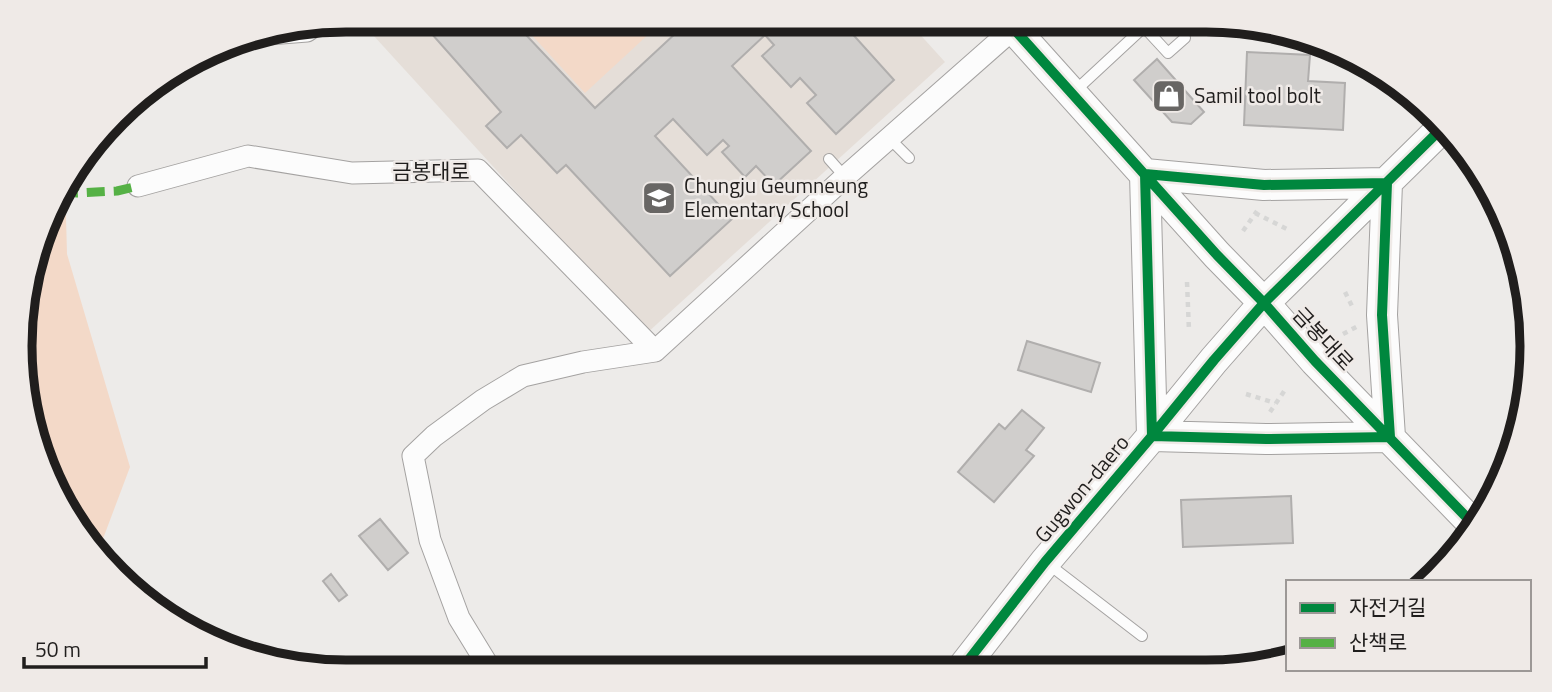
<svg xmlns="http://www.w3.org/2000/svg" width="1552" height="692" font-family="'Titillium Web','Noto Sans KR',sans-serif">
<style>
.built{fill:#e5ded8}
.green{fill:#f3d9c8}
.building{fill:#d0cecc;stroke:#b0aead;stroke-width:2}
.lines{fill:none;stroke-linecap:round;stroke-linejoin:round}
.lane-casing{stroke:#a4a2a1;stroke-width:12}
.street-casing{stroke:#a4a2a1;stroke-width:23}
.secondary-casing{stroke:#a4a2a1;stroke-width:32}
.path{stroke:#d6d6d5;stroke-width:4.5;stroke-dasharray:5 5;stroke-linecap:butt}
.lane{stroke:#fcfcfc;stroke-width:10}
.street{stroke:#fcfcfc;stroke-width:21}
.secondary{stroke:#fcfcfc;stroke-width:30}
.quiet{stroke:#55b145;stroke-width:9;stroke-dasharray:18 9;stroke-linecap:butt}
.cycleway-casing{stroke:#efeae7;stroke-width:15}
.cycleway{stroke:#00873e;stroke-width:10}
.labels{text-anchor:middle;stroke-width:5;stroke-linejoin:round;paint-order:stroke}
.poi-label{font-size:21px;fill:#201e1d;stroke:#efeae7;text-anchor:start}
.street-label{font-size:21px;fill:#201e1d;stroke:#efeae7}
.rim{fill:none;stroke:#201e1d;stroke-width:9}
</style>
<rect width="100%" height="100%" fill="#edebe9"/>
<path class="built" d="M391 19H906L945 62 646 334 373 35Z"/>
<path class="green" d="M517 19H665L585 93Z
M65 180 67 254 130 467 98 552 63 509 25 409V283Z"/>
<path class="building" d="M445 19H511L595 108 691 19H839L894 80 836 134 807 103 816 95 800 78 791 87 762 56 774 45 765 35 732 66 811 151 774 185 756 166 745 177 722 152 729 146 723 140 707 155 673 119 655 136 732 219 670 276 566 165 557 173 521 135 507 148 486 126 501 112 431 33Z
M1247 52 1310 55 1308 81 1345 83 1343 130 1244 125Z
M1157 59 1204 112 1191 124 1172 122 1134 80Z
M1027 341 1100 363 1091 392 1018 370Z
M1022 410 1044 428 1026 450 1034 456 994 502 958 472 999 424 1005 429Z
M1291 496 1293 543 1183 547 1181 500Z
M380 519 408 553 388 570 359 536Z
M331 574 347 595 339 601 323 581Z"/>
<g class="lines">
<g class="lane-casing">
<path id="lane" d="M1144 27 1168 53 1185 38
M1075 91 1144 27 1137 19
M889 138 909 158
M829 159 845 177
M1047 563 1142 636"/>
</g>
<g class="street-casing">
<path id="street" d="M244 36 307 31 317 24
M138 186 248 156 352 173 478 170 655 351
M492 672 459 618 430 540 413 456 434 436 483 400 523 376 583 362 655 351 845 177 1013 29"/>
</g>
<g class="secondary-casing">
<path id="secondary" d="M1005 19 1217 255 1264 303 1315 361 1476 527
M1145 174 1152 436
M1145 174 1264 185 1387 183
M1387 183 1382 315 1390 437
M1152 436 1266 439 1390 437
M960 671 1045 562 1152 436 1214 360 1264 303 1444 126"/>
</g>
<path class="path" d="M1255 213 1287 229
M1243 231 1257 211
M1187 282 1189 331
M1345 292 1354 310
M1343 334 1358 326
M1246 394 1275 403
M1270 412 1285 390"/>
<use href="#lane" class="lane"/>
<use href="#street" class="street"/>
<use href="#secondary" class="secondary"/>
<path class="quiet" d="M63 183 77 193 117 191 138 186"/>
<g class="cycleway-casing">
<path id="cycleway" d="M1005 19 1217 255 1264 303 1315 361 1476 527
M1145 174 1152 436
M1145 174 1264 185 1387 183
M1387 183 1382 315 1390 437
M1152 436 1266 439 1390 437
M960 671 1045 562 1152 436 1214 360 1264 303 1444 126"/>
</g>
<use href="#cycleway" class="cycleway"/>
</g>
<defs>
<g id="shop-square" transform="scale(1.75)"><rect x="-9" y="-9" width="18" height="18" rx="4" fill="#686664" stroke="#efeae7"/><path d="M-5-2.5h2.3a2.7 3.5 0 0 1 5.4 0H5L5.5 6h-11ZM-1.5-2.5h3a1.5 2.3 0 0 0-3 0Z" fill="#fff"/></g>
<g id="school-square" transform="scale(1.75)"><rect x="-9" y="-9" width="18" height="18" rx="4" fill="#686664" stroke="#efeae7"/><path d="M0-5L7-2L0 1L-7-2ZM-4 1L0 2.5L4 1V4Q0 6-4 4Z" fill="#fff"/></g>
</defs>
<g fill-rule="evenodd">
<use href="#shop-square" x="1169" y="96"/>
<use href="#school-square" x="659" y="198"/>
</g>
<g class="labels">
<g class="poi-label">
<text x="1194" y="103">Samil tool bolt</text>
<text x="684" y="193">Chungju Geumneung<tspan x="684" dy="24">Elementary School</tspan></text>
</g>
<g class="street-label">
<text x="431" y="179">금봉대로</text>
<text transform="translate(1323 339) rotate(47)" y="7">금봉대로</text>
<text transform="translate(1082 489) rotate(-50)" y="7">Gugwon-daero</text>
</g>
</g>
<path d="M0 0H1552V692H0ZM346 32H1206A314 314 0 0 1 1520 346V346A314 314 0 0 1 1206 660H346A314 314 0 0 1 32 346V346A314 314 0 0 1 346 32Z" fill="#efeae7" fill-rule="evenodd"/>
<path class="rim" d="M346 32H1206A314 314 0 0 1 1520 346V346A314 314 0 0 1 1206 660H346A314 314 0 0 1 32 346V346A314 314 0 0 1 346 32Z"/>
<rect x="1286" y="580" width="245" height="91" fill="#efeae7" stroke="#9c9896" stroke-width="2"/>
<rect x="1300" y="603" width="35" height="10" fill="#00873e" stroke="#9c9896" stroke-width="2"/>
<text x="1349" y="615" font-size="21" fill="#201e1d">자전거길</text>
<rect x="1300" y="638" width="35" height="10" fill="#55b145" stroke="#9c9896" stroke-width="2"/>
<text x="1349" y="650" font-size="21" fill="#201e1d">산책로</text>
<path d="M24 657v10h182v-10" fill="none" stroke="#201e1d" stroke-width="3.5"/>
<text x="35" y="657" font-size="21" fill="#201e1d" stroke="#efeae7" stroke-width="5" paint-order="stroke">50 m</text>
</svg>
